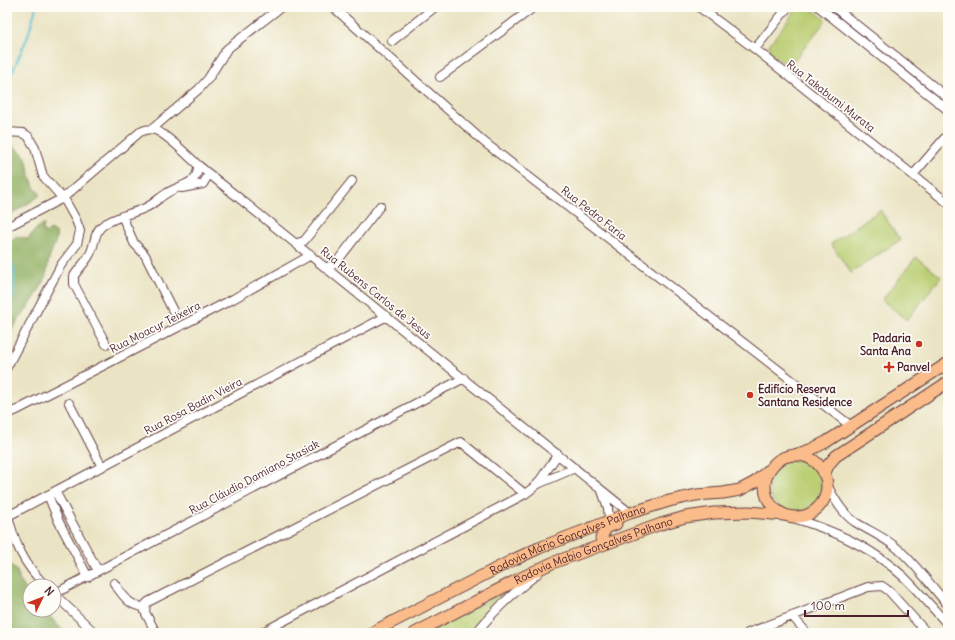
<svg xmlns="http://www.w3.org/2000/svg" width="955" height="640" font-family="Delius,sans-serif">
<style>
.green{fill:#b9cd71;stroke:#82764e}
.forest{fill:#92b063;stroke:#6e6847}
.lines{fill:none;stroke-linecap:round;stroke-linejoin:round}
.stream{stroke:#55bed2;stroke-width:2}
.minor-casing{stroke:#623d42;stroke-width:10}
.major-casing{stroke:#623d42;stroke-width:13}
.minor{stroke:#fff;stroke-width:8}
.major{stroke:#f9bc8a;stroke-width:11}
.poi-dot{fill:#c8321e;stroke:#fdfcf7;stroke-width:1.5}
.labels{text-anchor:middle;stroke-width:3.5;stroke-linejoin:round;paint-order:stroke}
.street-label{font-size:11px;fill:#4a1f2b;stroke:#fdfcf7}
.poi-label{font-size:11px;font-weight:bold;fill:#4a1f2b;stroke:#fdfcf7;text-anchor:start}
</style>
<rect width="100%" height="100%" fill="#fdfcf7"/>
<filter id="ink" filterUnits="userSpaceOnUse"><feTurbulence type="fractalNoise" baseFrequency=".025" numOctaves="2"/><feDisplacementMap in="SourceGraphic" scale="8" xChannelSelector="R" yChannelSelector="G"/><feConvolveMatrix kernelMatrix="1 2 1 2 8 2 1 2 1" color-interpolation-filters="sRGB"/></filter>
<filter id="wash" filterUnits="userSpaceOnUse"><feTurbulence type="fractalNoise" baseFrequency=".012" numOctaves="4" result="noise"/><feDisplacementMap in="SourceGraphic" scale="16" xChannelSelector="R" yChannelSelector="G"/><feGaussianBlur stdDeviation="0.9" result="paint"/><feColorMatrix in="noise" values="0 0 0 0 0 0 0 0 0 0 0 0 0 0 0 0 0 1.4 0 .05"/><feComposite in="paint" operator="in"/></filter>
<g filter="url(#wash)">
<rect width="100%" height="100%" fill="#ebe4c4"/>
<path class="green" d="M798 7H809L826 20 789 67 770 52 769 45Z
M880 210 900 240 851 273 831 244Z
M916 257 941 277 907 320 882 300Z
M769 486a26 26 0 1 1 52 0a26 26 0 1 1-52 0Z
M501 594 503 596 485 614 470 633H426Z"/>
<path class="forest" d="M7 142 21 152 26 157 30 175 34 187 40 194 38 197 7 217Z
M43 224 44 226 43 229 44 233 52 230 56 232C58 241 52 248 50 256 47 264 48 272 44 280 36 301 18 318 7 337V243L17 236 28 239 36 229Z
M7 562 17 571 20 581 30 595V610H44L65 633H7Z"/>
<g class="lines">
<path class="stream" d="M7 84 28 36 36 7
M7 246 15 274 13 299 7 303"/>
</g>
</g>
<g filter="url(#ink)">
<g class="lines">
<g class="minor-casing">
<path id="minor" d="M333 7 484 142 851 426
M699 7 755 49 948 203
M819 7 948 110
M834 7 948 98
M392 41 435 7
M755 49 788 7
M440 77 534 7
M152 129 199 89 208 79 227 49 281 7
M7 132 23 133 28 136 35 148 43 176 66 202 76 220 80 231 77 244 61 265 7 367
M913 175 948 134
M182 188 203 184 209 174
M122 216 134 243 145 255 173 311
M7 227 63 198 140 132C145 130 150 128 155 130 167 134 188 156 198 165L630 513
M297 243 304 241 352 181
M327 267 335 264 380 206
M106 344 74 284V276C79 268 86 262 90 254 95 245 94 232 102 226 115 216 133 214 147 207 155 203 160 197 167 193 181 184 199 185 198 165
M69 403 102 467
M7 414 17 410 233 299 311 255
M538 483 558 454
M826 483C834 498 841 512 855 522 869 531 884 537 897 548 916 564 931 586 948 605
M55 491 98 571
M602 491 608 508 609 521
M48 495 59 522 88 577
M7 512C14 542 23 564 46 586
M8 516 387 316
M790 517C833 530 872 547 905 578 920 593 934 609 948 625
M114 583C122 594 129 607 145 607
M792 616 807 633
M95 633 54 594 464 378
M156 633 145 612 146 604 148 602 461 442 525 494
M261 633 525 494 538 484 575 468
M476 633C494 610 514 592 537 574
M748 633 868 587 882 586 889 591 927 633"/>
</g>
<g class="major-casing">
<g id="major">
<path d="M795 455 810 450 826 442 948 363"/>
<circle cx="796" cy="486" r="31"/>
<path d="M824 474 829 464 836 456 948 382"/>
<path d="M603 544 601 538 606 528 616 524"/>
<path id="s1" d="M371 633 513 560 539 548 630 513 669 501 696 495 723 493 740 490 755 482 770 469"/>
<path id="s2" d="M415 633 521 578 552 563 661 524 685 517 714 513 749 512 785 515"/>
</g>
</g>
<use href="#minor" class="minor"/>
<use href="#major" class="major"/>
</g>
</g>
<g class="poi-dot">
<circle cx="919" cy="344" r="4"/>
<path d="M887 361h4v4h4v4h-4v4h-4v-4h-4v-4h4z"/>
<circle cx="750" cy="395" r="4"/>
</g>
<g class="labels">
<g class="street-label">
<text transform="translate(831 96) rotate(38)" y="4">Rua Takabumi Murata</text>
<text transform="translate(594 213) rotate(38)" y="4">Rua Pedro Faria</text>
<text transform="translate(376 293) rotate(39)" y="4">Rua Rubens Carlos de Jesus</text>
<text transform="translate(155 327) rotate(-27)" y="4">Rua Moacyr Teixeira</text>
<text transform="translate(193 406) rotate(-28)" y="4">Rua Rosa Badin Vieira</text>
<text transform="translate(254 477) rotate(-28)" y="4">Rua Cláudio Damiano Stasiak</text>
<text dy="4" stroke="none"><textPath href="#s1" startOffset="218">Rodovia Mário Gonçalves Palhano</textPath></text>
<text dy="4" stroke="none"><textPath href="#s2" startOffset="197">Rodovia Mabio Gonçalves Palhano</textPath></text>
</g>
<g class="poi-label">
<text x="911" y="342" text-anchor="end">Padaria<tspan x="911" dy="13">Santa Ana</tspan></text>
<text x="897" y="371">Panvel</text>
<text x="758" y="393">Edifício Reserva<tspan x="758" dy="13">Santana Residence</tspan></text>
</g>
</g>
<rect width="955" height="640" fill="none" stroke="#fdfcf7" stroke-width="24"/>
<g transform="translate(42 598) rotate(47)"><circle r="19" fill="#fdfcf7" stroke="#b5a4a5"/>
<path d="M0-3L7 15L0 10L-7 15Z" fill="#c8321e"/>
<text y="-6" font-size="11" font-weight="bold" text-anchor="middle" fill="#4a1f2b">N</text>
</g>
<path d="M805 610v6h103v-6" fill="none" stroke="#4a1f2b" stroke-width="2"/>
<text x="811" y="610" font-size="12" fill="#4a1f2b" stroke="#fdfcf7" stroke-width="3" paint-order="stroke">100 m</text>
</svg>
